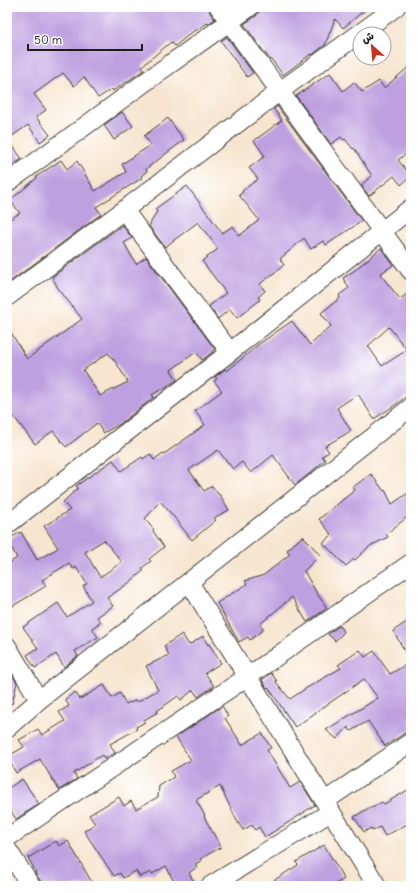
<svg xmlns="http://www.w3.org/2000/svg" width="418" height="893" font-family="Delius,'Playpen Sans Arabic',sans-serif">
<style>
.building{fill:#bea0e0;fill-rule:evenodd}
.lines{fill:none;stroke-linecap:round;stroke-linejoin:round}
.minor-casing{stroke:#3d3a37;stroke-width:20}
.minor{stroke:#fff;stroke-width:18}
</style>
<rect width="100%" height="100%" fill="#fff"/>
<filter id="ink" filterUnits="userSpaceOnUse"><feTurbulence type="fractalNoise" baseFrequency=".025" numOctaves="2"/><feDisplacementMap in="SourceGraphic" scale="8" xChannelSelector="R" yChannelSelector="G"/><feConvolveMatrix kernelMatrix="1 2 1 2 8 2 1 2 1" color-interpolation-filters="sRGB"/></filter>
<filter id="wash" filterUnits="userSpaceOnUse"><feTurbulence type="fractalNoise" baseFrequency=".012" numOctaves="4" result="noise"/><feDisplacementMap in="SourceGraphic" scale="16" xChannelSelector="R" yChannelSelector="G"/><feGaussianBlur stdDeviation="0.9" result="paint"/><feColorMatrix in="noise" values="0 0 0 0 0 0 0 0 0 0 0 0 0 0 0 0 0 1.4 0 .05"/><feComposite in="paint" operator="in"/></filter>
<g filter="url(#wash)">
<rect width="100%" height="100%" fill="#f7e5cf"/>
<g id="blocks">
<path class="building" d="M7 7H209L210 13 215 19 208 24 207 23 195 31V30L175 46 171 42 142 66 144 70 113 91 112 89 98 98 84 77 74 86 63 73 34 94 46 110 36 117 50 135 40 142 28 125 8 139 22 159 7 169Z
M264 7H368L343 28 335 19 325 45 312 55 311 54 283 75 271 59 270 60 244 24 256 16 260 10Z
M227 37 253 73 247 77 221 41Z
M411 65V150L398 160 411 176 401 185 394 176 369 196 361 185 372 176 354 148 353 149 345 139 343 140 341 137 331 144 296 96 330 73 343 91 354 82 362 92 379 81 384 88Z
M277 106 362 221 326 245 323 241 311 249 304 238 280 259 284 265 260 284 265 291 258 297 260 300 237 318 230 309 218 319 209 306 226 293 202 261 218 249 198 222 165 247 149 226 157 211 155 209 187 186 222 233 233 226 239 236 259 220 239 195 243 192 242 191 258 179 249 168 265 156 254 141 282 120 274 109Z
M122 112 133 126 114 140 104 125Z
M168 118 184 140 146 169 147 171 141 176 142 178 96 207 101 214 7 284V221L20 213 10 200 37 178 36 177 61 160 67 169 77 161 95 191 126 172 122 164 151 145 144 136Z
M122 225 132 238 124 243 136 264 146 257 215 349 212 351 213 352 202 360 196 352 171 370 177 380 152 395 154 397 120 424 103 433 97 423 66 447 53 431 35 444 7 408V326L27 359 82 319 58 288 52 277ZM108 353 117 364 128 382 100 396 83 370Z
M381 248 393 265 380 274 400 299 411 291V393L395 405 374 419 358 394 337 408 351 431 325 446 329 452 322 456 325 460 309 474 295 485 273 455 251 473 242 462 233 469 218 450 189 470 204 491 212 486 219 495H220L229 510 214 518 216 520 192 540 180 525V524L160 501 145 519 154 530 153 531 164 547 149 559 151 561 142 568 144 570 130 582 107 598 113 606 97 617 101 622 92 628 98 637 75 651 78 656 64 667 56 654 35 668 27 655 38 648 23 627 58 603 67 617 92 601 83 586 87 584 76 567 73 569 69 563 42 580 46 586 11 607 7 600V564L17 558 7 540 21 532 37 560 58 548 44 526 70 510 63 502 78 488 76 486 113 460 121 471 142 457 143 459 150 454 154 460 163 453 164 454 205 425 195 411 222 391 214 381 217 379 215 377 225 369 227 371 259 344 292 321 310 345 331 326 321 313 340 298 339 295 349 288 343 278 355 270ZM389 327 407 350 382 366 368 346ZM104 540 122 562 100 577 85 552Z
M371 474 384 491 385 490 392 504 411 491V514L386 534 388 537 370 546 355 560 354 559 346 566 323 543 332 535 319 519 355 490 353 487Z
M303 536 320 555 304 571 316 592 327 608 307 622 292 597 260 624 264 629 250 640 248 637 239 642 217 603 247 584 245 581 264 575 290 554 287 550Z
M411 619V661L393 631Z
M339 626 344 632 335 641 328 634Z
M182 634 189 645 203 636 208 645 209 644 221 663 205 673 214 686 198 697 193 690 181 700 178 696 157 711 158 712 144 720 145 722 136 727 137 729 110 744 115 753 104 759 102 755 74 773 77 779 59 790 40 759 16 773 7 757 24 747 19 740 38 729 42 735 65 721 59 712 69 706 65 699 75 692 80 699 104 685 112 698 120 693 126 704 130 702 131 703 136 700 137 702 158 690 146 666 169 655 164 646Z
M360 650 365 657 374 651 390 674 407 664 411 671V729L385 746 368 721 351 731 348 727 337 739 326 730 378 698 364 679 295 727 268 687 267 688 262 680 271 673 277 681 276 682 290 699 305 689 341 668 338 665Z
M7 667 17 683 12 704 7 703Z
M222 706 228 716 225 718 242 745 262 733 271 748 267 750 290 788 300 782 315 805 304 812H305L265 837 259 827 255 830 252 825 243 830 237 821 220 786 196 800 205 816 204 817 221 847 200 859 201 861 195 864 197 867 189 873 196 886H176L166 866 152 874 151 872 140 877 136 871 123 878 120 873 114 876 84 831 95 824 89 815 119 797 124 806 131 801 136 809 158 797 159 786 174 777 171 771 191 760 176 737Z
M22 779 39 804 16 819 7 805V789Z
M411 788V822L385 836 380 827 373 831 371 828 364 832 354 817 372 806V808L382 802 384 804Z
M56 841 59 846 68 841 94 886H41L40 880 35 873 36 872 28 858Z
M324 845 344 879 332 886H265L298 865 296 862Z"/>
</g>
</g>
<g filter="url(#ink)">
<use href="#blocks" fill-opacity="0" stroke="#3d3a37" stroke-width="1"/>
<g class="lines">
<g class="minor-casing">
<path id="minor" d="M219 7 229 22 411 271
M7 183 159 72 250 7
M124 210 230 352
M7 297 124 210 280 91 396 7
M7 525 230 352 411 208
M189 582 377 886
M7 646 39 700
M7 728 39 700 411 407
M325 801 411 742
M7 838 247 677 411 563
M7 849 31 886
M210 886 331 812"/>
</g>
<use href="#minor" class="minor"/>
</g>
</g>
<rect width="418" height="893" fill="none" stroke="#fff" stroke-width="24"/>
<g transform="translate(372 46) rotate(333)"><circle r="19" fill="#ffffff" stroke="#a4a4a4"/>
<path d="M0-3L7 15L0 10L-7 15Z" fill="#c8321e"/>
<text y="-6" font-size="11" font-weight="bold" text-anchor="middle" fill="#1c1c1c">ش</text>
</g>
<path d="M28 44v6h114v-6" fill="none" stroke="#1c1c1c" stroke-width="2"/>
<text x="34" y="44" font-size="12" fill="#1c1c1c" stroke="#ffffff" stroke-width="3" paint-order="stroke">50 m</text>
</svg>
